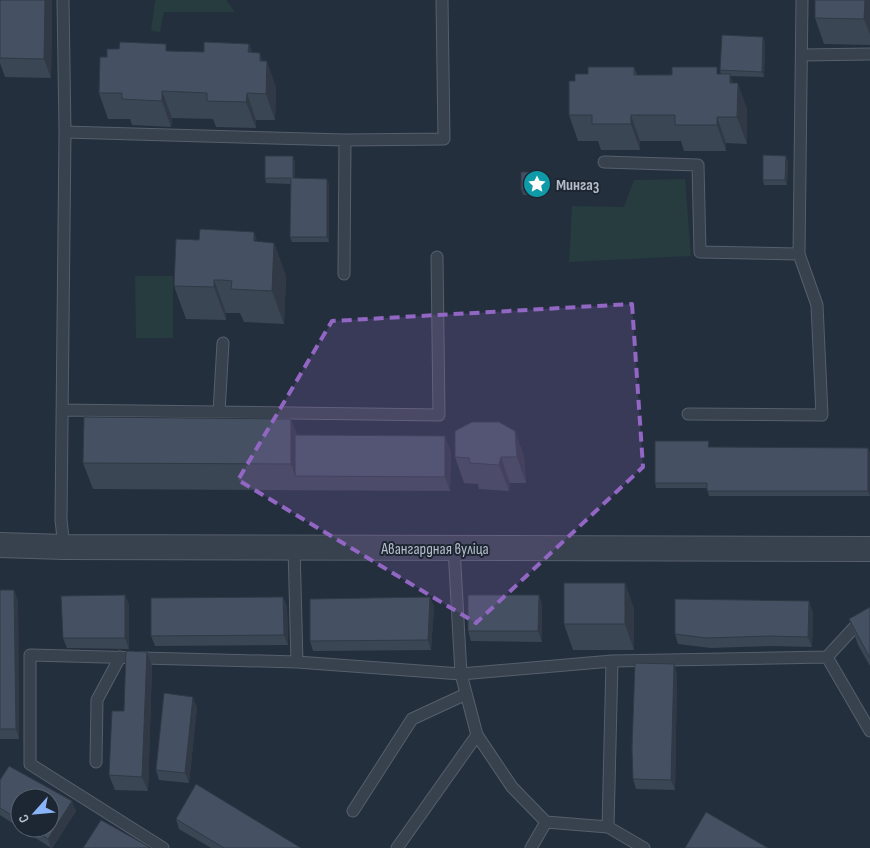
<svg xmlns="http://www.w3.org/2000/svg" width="870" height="848" font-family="'Sofia Sans Condensed',sans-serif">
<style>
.green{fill:#263c3f}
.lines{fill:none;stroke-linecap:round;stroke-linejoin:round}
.service-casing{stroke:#565f6c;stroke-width:13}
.minor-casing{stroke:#565f6c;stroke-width:26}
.service{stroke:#38414e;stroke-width:11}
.minor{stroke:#38414e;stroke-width:24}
.wall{fill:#3b4654;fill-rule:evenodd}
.shaded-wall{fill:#303945}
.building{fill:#455162;stroke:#303945}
.marked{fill:#9266c3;fill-opacity:0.2;stroke:#9266c3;stroke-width:4;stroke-dasharray:10 6;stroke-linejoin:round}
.labels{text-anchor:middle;stroke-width:4;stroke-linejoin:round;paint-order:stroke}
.poi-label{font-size:16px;font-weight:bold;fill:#b4bcc9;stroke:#1d2633;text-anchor:start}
.street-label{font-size:16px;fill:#b4bcc9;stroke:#1d2633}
</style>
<rect width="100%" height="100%" fill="#242f3e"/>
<path class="green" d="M156 0H226L235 12H164L160 32 151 31 155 1Z
M685 179 691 256 569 262 572 206 624 207 634 180Z
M135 276H173V338H136Z"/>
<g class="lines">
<g class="service-casing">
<path id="service" d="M63 0 65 132 61 520 64 547
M802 55 870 54
M65 132 345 140 444 139 442 0
M604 162 698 165 700 252 799 254
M344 274 345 140
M62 410 439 415 437 257
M219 412 223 343
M688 414 822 415 817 305 799 254 802 0
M294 547 297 662
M454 548 461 674 477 735 512 787 546 822 608 827 644 848
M827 657 862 619 870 615
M96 762 97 700 120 657
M353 811 412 719 466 694
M608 827 612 661
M163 848 30 764V655L297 662 461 674 612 661 827 657 870 731
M397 848 477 735
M531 848 546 822"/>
</g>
<g class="minor-casing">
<path id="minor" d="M0 545 64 547 870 549"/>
</g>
<use href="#service" class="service"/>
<use href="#minor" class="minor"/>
</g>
<path class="wall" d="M0 0H52L51 78 5 77 0 63Z
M870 0V45L824 44 815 18Z
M765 42 764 77 730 76 733 83 747 109V144L726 143V151H684L681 141H640V150H601L598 141H578L569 115 575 81 588 74 634 67 637 75 721 74 720 70Z
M249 44 252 53 263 61 276 87 275 120H256V128L216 127 213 119 172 118 171 127 132 125 130 119H108L99 93 107 57 168 51 204 52Z
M788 161 787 185H764L763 180Z
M295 162V178L329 184V242H292L290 237 291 184 266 183 265 178Z
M536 172 538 177V195H523L521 190Z
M199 240 274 243 286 276 284 324 244 322 240 313H226V320L186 319 174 286Z
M291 419 297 435 451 451 450 491 93 489 83 463Z
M515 431 524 457 526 483H510L509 491 479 489 478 484 464 483 455 457Z
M710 447 870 453V496H709L707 488H656L655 483Z
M625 583 634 609V650H573L564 624Z
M0 590H14L18 601 19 739H0Z
M125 595 129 605V649L67 648 63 638Z
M539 595 542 605V642L471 641 468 631Z
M283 597 287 607 288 645 155 646 151 636Z
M430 597 434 607 431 650 313 651 310 641Z
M870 607V666L858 645 849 619Z
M813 612 812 647 773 646 711 648 678 644 675 634Z
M147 652 152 666 148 791 115 790 109 775Z
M674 664 677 674 675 790 636 789 633 779Z
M197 707 189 783 159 780 156 770Z
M0 780 76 811 52 848H51L0 815ZM20 798 50 828H20Z
M176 819 301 848H211L179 829Z"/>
<path class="shaded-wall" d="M45 0H52L51 78 44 59Z
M865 0H870V35L864 19Z
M763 37 765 42 764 77 762 72Z
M249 44 258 70 248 52Z
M260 53 266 71 267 61 276 87 275 120 266 94 260 61Z
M730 74 737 96 738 83 747 109V144L737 117 730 83Z
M162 91 172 118 171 127 162 101Z
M247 93 256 120V128L246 102Z
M631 115 640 141V150L631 124Z
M717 117 726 143V151L717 125Z
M293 156 295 162V184L293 178Z
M786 156 788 161 787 185 785 180Z
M536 172 538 177V195L536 190Z
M327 179 329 184V242L327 237Z
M254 232 266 265 254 241Z
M274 243 286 276 284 324 272 291Z
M214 280 226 313V320L214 287Z
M291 419 301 445 295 476 291 464Z
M515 431 524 457 526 483 517 457Z
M445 436 451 451 450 491 445 477Z
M868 448 870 453V496L868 491Z
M501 457 510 483 509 491 499 465Z
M625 583 634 609V650L625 624Z
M14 590 18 601 19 739 16 729Z
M125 595 129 605V649L125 638Z
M539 595 542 605V642L538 631Z
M283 597 287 607 288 645 284 635Z
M430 597 434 607 431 650 428 640Z
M809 601 813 612 812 647 808 637Z
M147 652 152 666 148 791 142 777Z
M674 664 677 674 675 790 671 780Z
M193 697 197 707 189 783 185 773Z
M72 801 76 811 51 848 48 839Z"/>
<path class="building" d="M0 0H45L44 59 0 58Z
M815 0H865L864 19 815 18Z
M722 35 763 37 762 72 720 70Z
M120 42 166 44V51L204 52V42L249 44 248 52 260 53V61H267L266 94 247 93 246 102 207 101V93L162 91V101L122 99V93H99L100 57H107V49H119Z
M588 67H634V75H672V67H717V74H730V83H738L737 117H717V125H675V115H631V124H592V115H569V81H575V74H588Z
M763 155 786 156 785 180H763Z
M265 156H293V178L327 179V237H290L291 178H265Z
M521 172H536V190H521Z
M200 229 254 232V241L274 243 272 291 231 289 232 281 223 280H214V287L174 286 176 239 199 240Z
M84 417 291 419V464L83 463Z
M472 422H499L515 431 517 457H501L499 465 470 463 469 458 455 457V431Z
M295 435 445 436V477L295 476Z
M655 441H709L708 447 868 448V491H707V483H655Z
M564 583H625V624H564Z
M0 590H14L16 729H0Z
M125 595V638H63L61 596Z
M468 595H539L538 631H468Z
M283 597 284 635 151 636V598Z
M430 597 428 640 310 641V599Z
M675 599 809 601 808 637 770 636 707 638 675 634Z
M870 607V658L849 619Z
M126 651 147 652 142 777 109 775 112 711H124Z
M635 663 674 664 671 780 633 779 632 749Z
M164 693 193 697 185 773 156 770Z
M9 766 72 801 48 839 32 828H50V798H20V820L0 808V780Z
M196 784 301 848H224L176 819Z
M706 812 768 848H685Z
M101 820 151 848H83Z"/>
<path class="marked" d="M632 304 643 467 476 623 238 480 332 321Z"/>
<defs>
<g id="sight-disc" transform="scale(1.4375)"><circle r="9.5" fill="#0f9aa8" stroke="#1d2633"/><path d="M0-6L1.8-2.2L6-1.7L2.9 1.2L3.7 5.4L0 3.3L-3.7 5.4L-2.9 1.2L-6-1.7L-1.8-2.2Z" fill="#fff"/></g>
</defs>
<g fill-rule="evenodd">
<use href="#sight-disc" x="537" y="184"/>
</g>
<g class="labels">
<g class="poi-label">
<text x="556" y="190">Мингаз</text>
</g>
<g class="street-label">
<text x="435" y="554">Авангардная вуліца</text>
</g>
</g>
<g transform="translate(35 813) rotate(243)"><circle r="24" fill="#1d2633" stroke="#59626f"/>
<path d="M0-4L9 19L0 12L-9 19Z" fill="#8ab4f8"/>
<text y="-8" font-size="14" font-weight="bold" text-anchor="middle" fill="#b4bcc9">С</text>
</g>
</svg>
